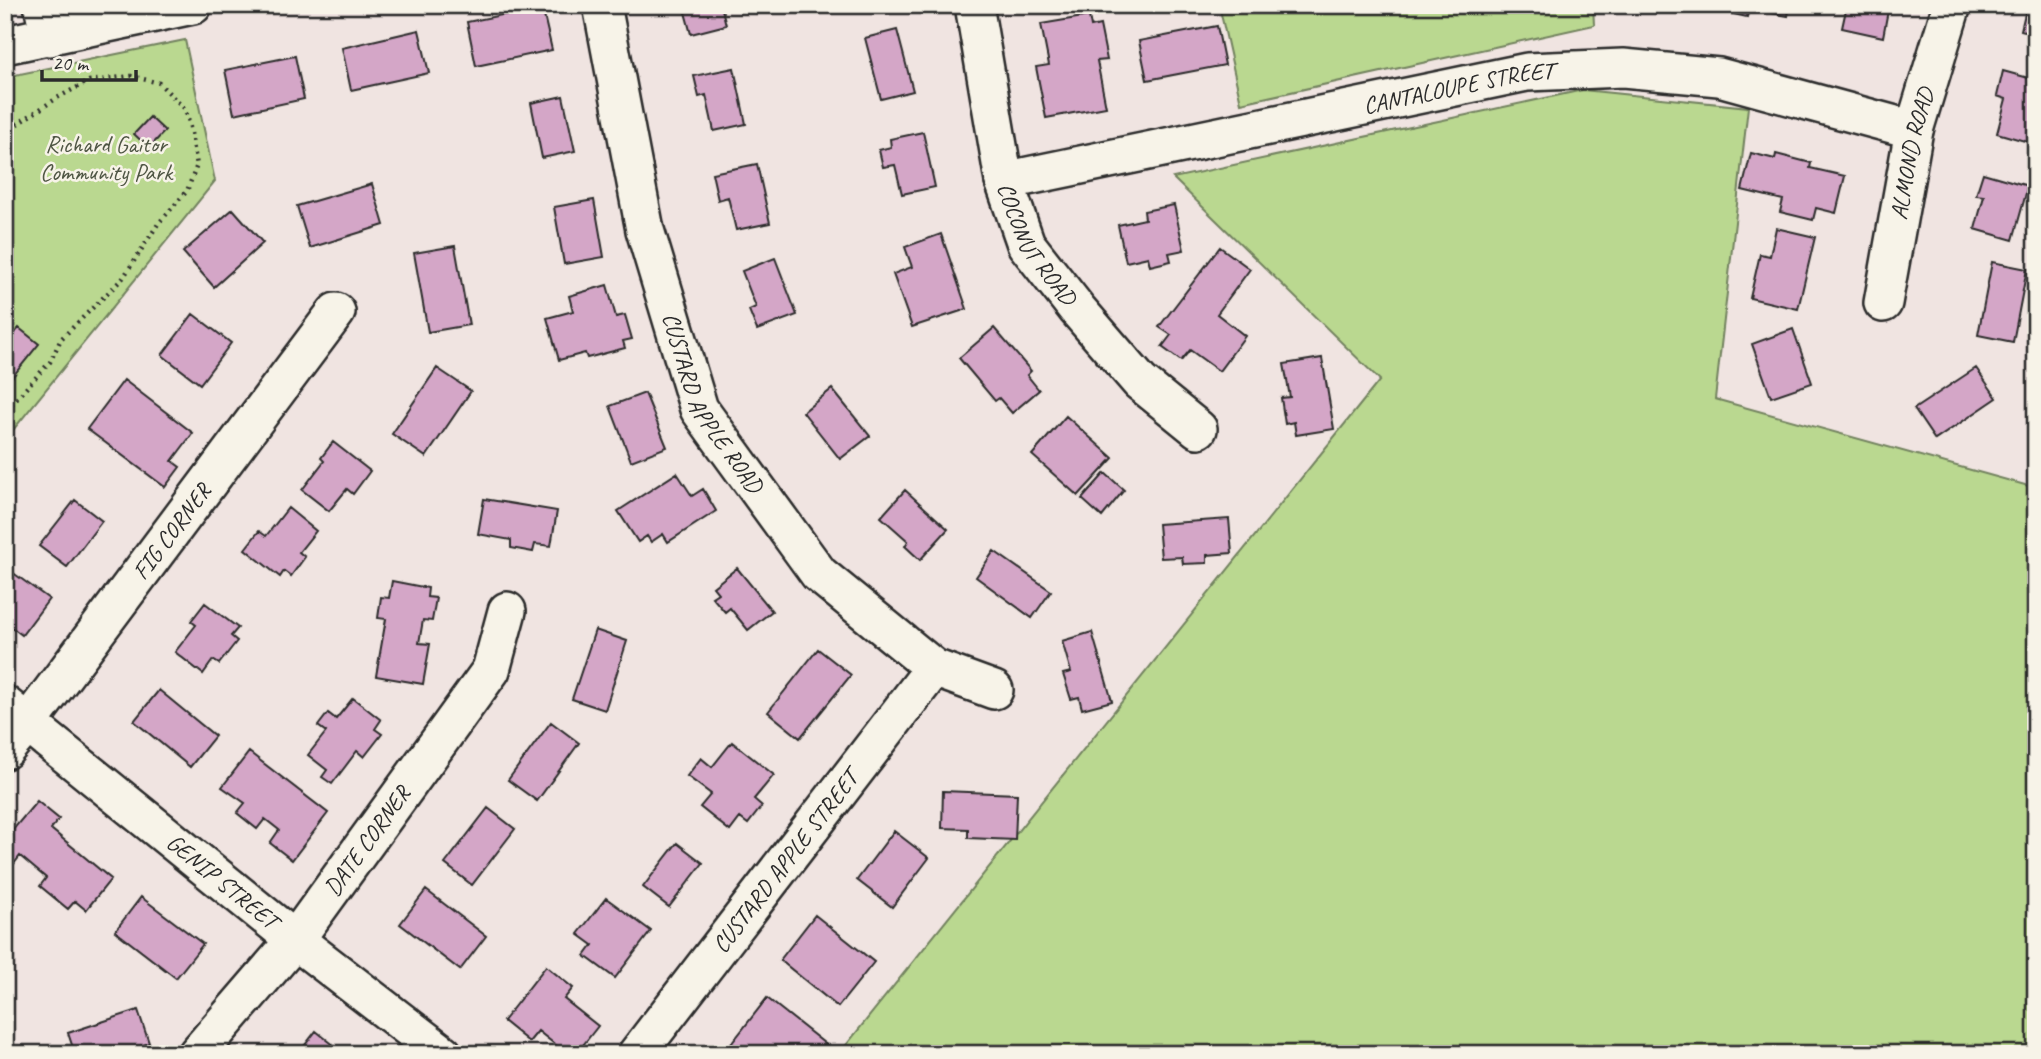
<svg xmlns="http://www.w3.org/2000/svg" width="2041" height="1059" font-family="Caveat,sans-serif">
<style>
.green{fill:#bad890;stroke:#72825e;stroke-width:2}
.building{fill:#d4a6c7;stroke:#2b2b2b;stroke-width:2}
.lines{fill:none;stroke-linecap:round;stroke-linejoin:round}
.minor-casing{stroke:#2b2b2b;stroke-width:42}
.path{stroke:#2b2b2b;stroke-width:4.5;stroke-dasharray:2 5;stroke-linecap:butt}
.minor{stroke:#f7f3e8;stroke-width:37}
.labels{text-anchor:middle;stroke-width:5;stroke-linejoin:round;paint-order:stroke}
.street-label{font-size:24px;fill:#2b2b2b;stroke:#f7f3e8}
.park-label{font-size:24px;fill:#4f5644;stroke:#f7f3e8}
</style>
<rect width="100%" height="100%" fill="#f0e4e1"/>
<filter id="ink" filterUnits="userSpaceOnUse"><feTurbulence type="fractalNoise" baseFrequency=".0143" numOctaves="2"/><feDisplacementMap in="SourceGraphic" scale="14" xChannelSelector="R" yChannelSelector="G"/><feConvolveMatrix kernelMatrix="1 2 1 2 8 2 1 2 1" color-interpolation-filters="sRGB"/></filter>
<g filter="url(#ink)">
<path class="green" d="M1219 5H1593L1594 25 1241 103Z
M185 40 215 181 5 440V77Z
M1583 90 1748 107 1715 399 2036 488V1054H839L1380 380 1173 178Z"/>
<path class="building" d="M683 5H721L726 25 691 34Z
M1730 5H1790L1788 16 1749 9 1747 17 1729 13Z
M1847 5H1889L1883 37 1842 28Z
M2027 5H2036V34L2021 30Z
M542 7 552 50 476 66 467 22Z
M1089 16 1091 27 1100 25 1107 60 1097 61 1106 107 1046 118 1036 67 1049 65 1041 24Z
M1217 26 1225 65 1147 80 1139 41Z
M419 30 429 73 351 90 342 48Z
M897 30 913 91 881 99 865 38Z
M295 56 304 99 234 114 225 70Z
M734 68 746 124 714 131 706 95 699 97 694 76Z
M2003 71 2036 80 2035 144 1997 133 2006 99 1997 96Z
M563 96 575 151 542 158 531 103Z
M150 117 165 131 149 148 134 134Z
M923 132 935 187 902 194 895 165 883 167 879 150 891 147 890 139Z
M1751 153 1775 159 1776 154 1811 163 1810 168 1845 176 1836 213 1816 208 1813 220 1780 212 1783 200 1742 190Z
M757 164 770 223 736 230 728 197 718 200 712 173Z
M1983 173 2028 186 2013 240 1975 229 1984 196 1976 195Z
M372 184 384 225 310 248 297 206Z
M594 200 604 257 564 264 554 207Z
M1174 205 1184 250 1169 253 1171 261 1150 266 1148 257 1126 262 1118 225 1145 219 1144 211Z
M233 209 263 243 214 287 183 252Z
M1776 228 1815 237 1798 309 1750 298 1760 254 1770 256Z
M941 234 967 309 912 327 893 274 912 267 905 247Z
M455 246 469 325 428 332 414 253Z
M1220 247 1250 269 1217 314 1245 336 1219 371 1190 350 1181 361 1162 347 1171 335 1159 327Z
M775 258 797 315 757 330 749 310 756 307 742 271Z
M1992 262 2027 269 2013 342 1978 335Z
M607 285 616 317 625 315 632 339 623 341 625 348 587 358 585 353 559 360 547 318 573 311 569 296Z
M193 314 231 343 200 384 162 355Z
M19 328 39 344 5 386V339L8 341Z
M994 328 1031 371 1027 375 1039 390 1012 413 999 398 995 401 959 358Z
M1793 329 1812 383 1771 397 1752 344Z
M1322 358 1334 429 1296 435 1294 422 1285 424 1281 398 1290 397 1284 364Z
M437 368 471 391 426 457 392 434Z
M1976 368 1997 398 1935 440 1914 409Z
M124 380 193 433 172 461 180 467 165 487 87 429Z
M832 389 870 436 840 459 803 412Z
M645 393 667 447 631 461 610 406Z
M1066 416 1113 458 1078 496 1032 455Z
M333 442 370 471 353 494 347 489 329 511 302 490 324 461 321 458Z
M677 473 692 496 703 489 716 511 668 542 663 534 651 542 647 536 638 542 618 511Z
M1105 473 1124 490 1102 517 1082 499Z
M905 490 948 529 920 560 905 546 908 541 881 517Z
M484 499 557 511 551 546 535 544 533 552 511 548V540L478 534Z
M75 500 102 521 67 567 39 546Z
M288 508 316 531 299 552 305 557 291 576 284 571 280 577 245 549 259 531 266 536Z
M1229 519 1232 553 1207 555V563L1183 564 1182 557 1161 558 1158 524Z
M994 551 1051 591 1032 618 976 577Z
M5 567 49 599 22 635 5 622Z
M737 568 772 611 748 630 730 608 725 612 712 597 718 593 713 587Z
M392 581 428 588 427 597 436 598 432 621 423 620 419 643 430 644 423 684 376 676 386 619 378 618 381 597 389 598Z
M205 603 238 628 231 636 237 641 219 664 213 660 203 674 175 652 196 625 191 621Z
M595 630 627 641 605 710 572 699Z
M1092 632 1112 701 1082 709 1079 697 1071 699 1063 674 1071 672 1062 641Z
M818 649 851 675 800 738 768 712Z
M159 690 215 736 190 767 134 721Z
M353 698 381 720 375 729 382 734 364 757 357 751 332 784 322 777 327 770 308 755 326 732 318 726 328 713 336 719Z
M551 722 579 743 537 801 508 780Z
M732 742 774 775 754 799 762 806 748 824 740 818 730 831 700 807 711 794 687 776 701 758 712 767Z
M249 752 328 813 292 860 270 843 279 830 265 819 257 829 237 813 245 803 222 787Z
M943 791 1017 794 1015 840 968 838V829L942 828Z
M37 801 59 819 51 829 111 879 86 910 75 901 68 909 40 886 46 878 20 856 10 869 5 865V839Z
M488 808 515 829 472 885 445 864Z
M894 831 929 858 892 907 857 880Z
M677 843 703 863 669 907 643 887Z
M426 890 486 936 460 970 400 924Z
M141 897 203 944 176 978 115 931Z
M606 898 651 931 615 978 585 956 593 945 578 934Z
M815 915 874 962 838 1007 780 960Z
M546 966 573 988 564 999 598 1026 576 1054H567L538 1031 529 1042 503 1021Z
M767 998 829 1047 824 1054H736L728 1048Z
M138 1010 149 1043 120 1054H75L68 1033Z
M316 1031 345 1054H298Z"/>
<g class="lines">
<g class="minor-casing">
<g id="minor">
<path d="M43 5 50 37"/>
<path id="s1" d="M602 5 645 230 699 409 819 574 934 668 994 690"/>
<path id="s2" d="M974 5 1004 181 1026 244 1077 309 1140 382 1198 429"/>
<path d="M5 45 193 5"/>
<path id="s3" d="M1004 181 1527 72 1623 68 1719 77 1914 130"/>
<path id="s4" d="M1883 303 1914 130 1952 5"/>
<path id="s5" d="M5 705 295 940 443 1054"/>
<path id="s6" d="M5 750 28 723 336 312"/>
<path id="s7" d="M197 1054 295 940 491 670 507 611"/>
<path id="s8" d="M637 1054 934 668"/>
</g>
</g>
<path class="path" d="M5 132 57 98 89 81 131 76 159 83 184 108 189 122 197 165 187 191 158 224 123 278 61 339 50 362 5 411"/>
<use href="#minor" class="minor"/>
</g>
</g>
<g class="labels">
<g class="street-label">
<text dy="8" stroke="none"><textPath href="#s3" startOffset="464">CANTALOUPE STREET</textPath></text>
<text dy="8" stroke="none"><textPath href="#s4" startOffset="152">ALMOND ROAD</textPath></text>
<text dy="8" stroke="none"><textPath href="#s2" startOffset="250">COCONUT ROAD</textPath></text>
<text dy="8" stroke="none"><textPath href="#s1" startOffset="416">CUSTARD APPLE ROAD</textPath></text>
<text dy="8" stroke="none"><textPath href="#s6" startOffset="275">FIG CORNER</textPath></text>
<text dy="8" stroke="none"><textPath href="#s7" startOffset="273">DATE CORNER</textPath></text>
<text dy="8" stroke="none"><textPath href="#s8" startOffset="243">CUSTARD APPLE STREET</textPath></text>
<text dy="8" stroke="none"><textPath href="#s5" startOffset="280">GENIP STREET</textPath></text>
</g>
<g class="park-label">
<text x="106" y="152">Richard Gaitor<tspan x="106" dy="28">Community Park</tspan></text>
</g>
</g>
<rect width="2041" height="1059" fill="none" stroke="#f7f3e8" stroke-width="28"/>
<rect x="14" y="14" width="2013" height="1031" fill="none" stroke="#2b2b2b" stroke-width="2.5" filter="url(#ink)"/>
<path d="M42 70v10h94v-10" fill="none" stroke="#2b2b2b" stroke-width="3.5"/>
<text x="52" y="70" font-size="21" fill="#2b2b2b" stroke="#f7f3e8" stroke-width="5" paint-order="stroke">20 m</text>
</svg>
